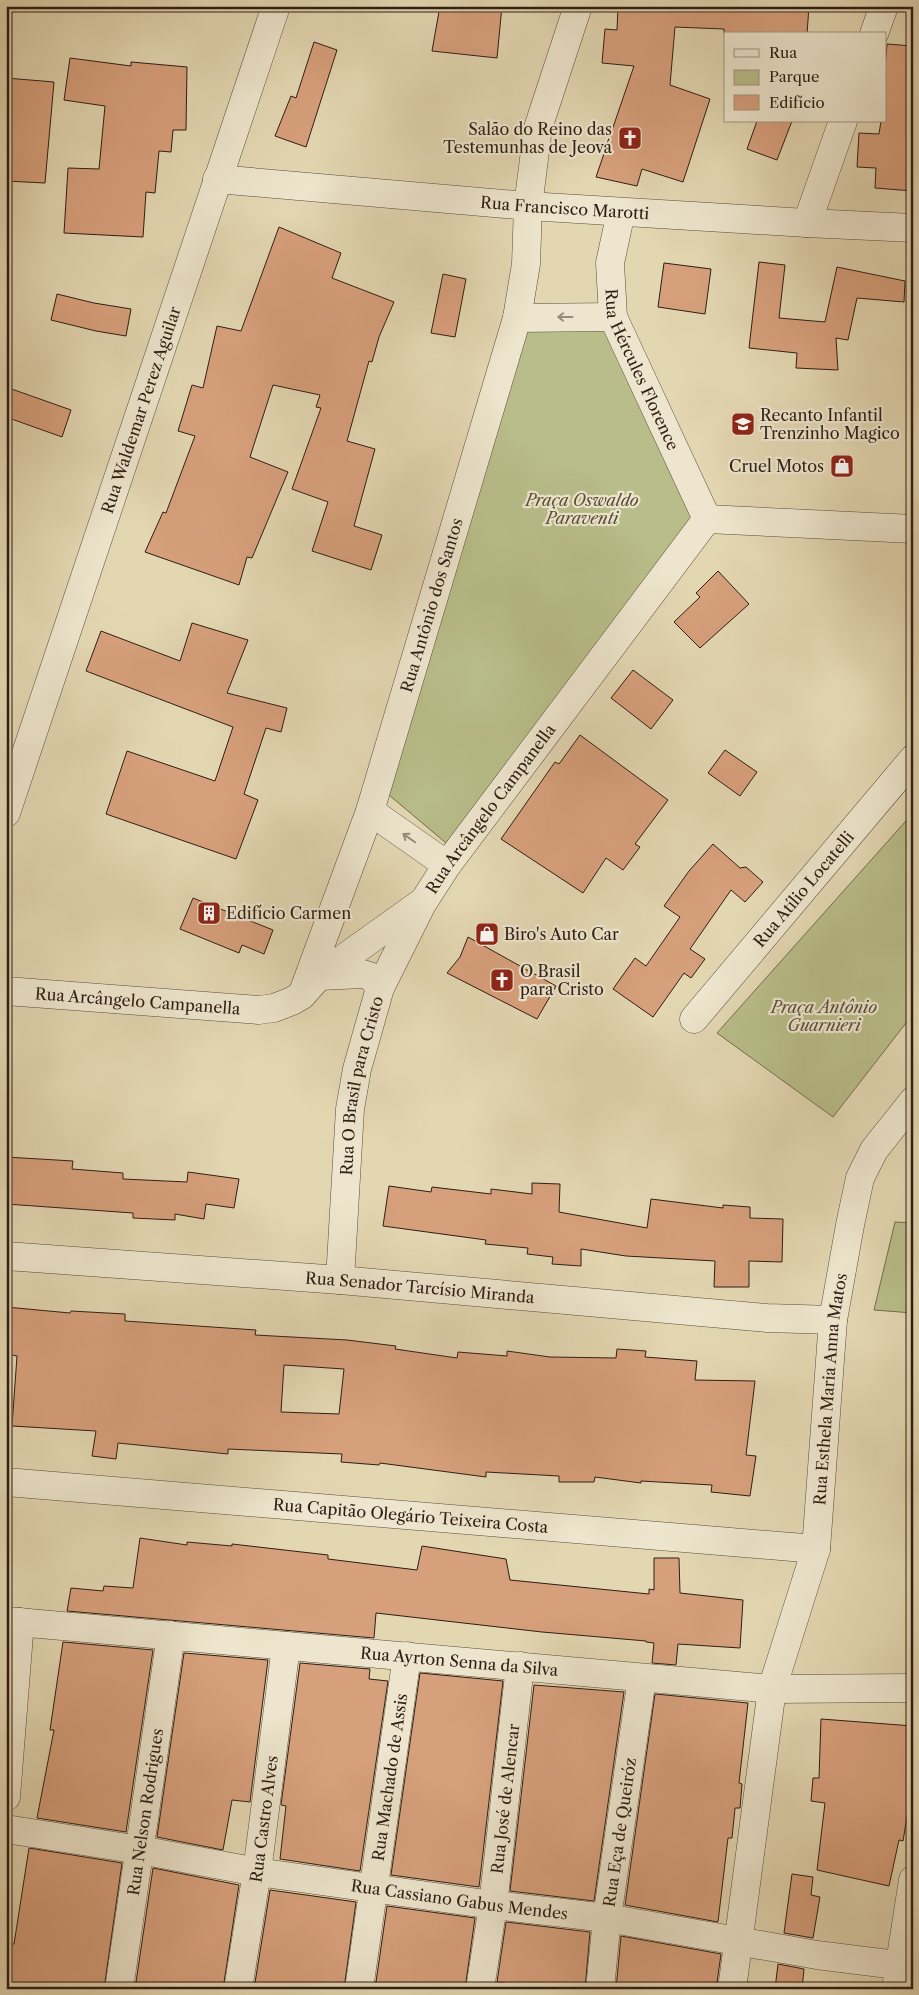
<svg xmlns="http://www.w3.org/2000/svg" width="919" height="1995" font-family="'Libre Caslon Text',serif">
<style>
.green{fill:#b8bd89;stroke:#736d4f}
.building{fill:#d7a07c;stroke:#2e1d15;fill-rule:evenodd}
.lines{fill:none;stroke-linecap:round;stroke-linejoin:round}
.minor-casing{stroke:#5b4c3c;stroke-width:29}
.minor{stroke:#ede5cd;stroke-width:28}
.oneway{stroke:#978b7a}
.labels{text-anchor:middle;stroke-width:4.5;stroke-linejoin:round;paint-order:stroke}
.poi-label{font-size:16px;fill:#2e1d15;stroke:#ede5cd;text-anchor:start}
.street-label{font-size:16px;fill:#2e1d15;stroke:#ede5cd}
.park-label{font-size:16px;font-style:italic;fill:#574d38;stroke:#ede5cd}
</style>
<rect width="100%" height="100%" fill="#e3d7b2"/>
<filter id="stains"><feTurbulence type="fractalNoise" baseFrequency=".004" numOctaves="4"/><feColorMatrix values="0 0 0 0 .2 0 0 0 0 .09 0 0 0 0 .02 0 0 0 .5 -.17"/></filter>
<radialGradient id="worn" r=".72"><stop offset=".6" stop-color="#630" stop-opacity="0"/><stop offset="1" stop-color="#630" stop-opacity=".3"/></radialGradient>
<path class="green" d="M531 318 605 330 707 519 446 843 389 795Z
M913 813V1014L833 1117 717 1033Z
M895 1222 913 1223V1313L874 1310Z"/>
<path class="building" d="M440 6H502L497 58 432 51Z
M618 6H809L807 34H724V29L675 27 670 85 710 99 683 182 642 169 637 186 596 177 634 66 602 63 605 29 617 30Z
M314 42 337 50 306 147 275 136 291 96 296 98Z
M887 44 913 46V191L875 188 876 168 857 167 859 133 879 134 881 121H885V68Z
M70 58 131 66V62L187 67 186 130H173L171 152 159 151 155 193 146 192 143 237 64 233 68 168 99 169 105 106 64 100Z
M6 78 54 82 45 183 6 181Z
M757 121H792L777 160 747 149Z
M279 227 341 253 332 278 394 302 379 337 372 362 369 361 347 441 375 449 354 526 382 535 371 570 312 551 328 502 292 489 321 408 316 407 320 395 273 385 250 457 288 472 252 558 247 557 239 585 145 552 163 512 166 513 195 436 178 431 192 385 203 388 217 326 241 331Z
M759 262 785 265 779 318 825 322 837 267 905 281 904 302 857 298 848 340 836 338 838 370 796 368 797 353 749 348Z
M664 263 711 269 705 314 658 307Z
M443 274 466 279 455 337 431 333Z
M57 294 94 303 131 309 126 336 96 331 51 320Z
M6 387 71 410 62 437 6 417Z
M718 571 749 604 700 648 674 622 700 597 696 593Z
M192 623 248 640 227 693 287 708 281 732 266 728 244 794 258 800 236 859 106 814 127 751 215 781 233 727 86 671 101 631 180 661Z
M633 670 673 700 651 729 611 698Z
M580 735 668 800 635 844 640 847 623 870 606 858 583 893 501 839 555 762 559 764Z
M725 750 757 772 740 796 708 773Z
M713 844 740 868 746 867 763 882 745 902 731 890 690 949 705 959 691 978 684 973 653 1017 613 989 635 958 646 966 680 917 664 906 689 871Z
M193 898 273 930 264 954 242 945 239 953 180 929Z
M468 937 556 986 537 1019 447 973 460 957Z
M6 1157 73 1161 72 1169 123 1173V1179L187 1182 188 1172 239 1179 234 1208 206 1204 204 1219 175 1214V1220L133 1218V1213L6 1204Z
M532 1183 560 1184 559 1212 647 1228 651 1199 723 1208V1205L750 1207V1218L783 1219 782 1262 749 1261V1287H714L715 1261 626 1256 581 1249V1266L552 1264 553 1257 527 1254 528 1248 485 1244 486 1240 383 1226 389 1186 431 1192 432 1187 491 1194V1189L532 1194Z
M6 1307 70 1313 71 1311 125 1314V1321L256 1330 255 1335 347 1340 396 1346 395 1349 457 1358 458 1352 507 1356V1351L550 1357 616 1358 617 1349 646 1351 645 1357 697 1361 695 1380 755 1381 746 1455 756 1456 750 1496 711 1492 712 1485 641 1481V1483L595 1477 594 1482H559V1476L486 1472V1477L380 1463 379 1465 341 1462 342 1454 228 1449V1454L118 1443 116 1459 92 1456 96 1431 12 1426 17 1356 6 1354ZM284 1365 344 1369 339 1414 281 1412Z
M140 1538 187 1545V1542L232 1546V1544L328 1555V1559L417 1570 422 1546 506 1559 510 1580 649 1594V1589L654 1590V1558H679L680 1593 743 1600 740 1648 678 1644 676 1665 652 1663 654 1643 646 1642V1641L542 1632 376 1613 374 1638 67 1611 71 1588 103 1591 104 1586 133 1588Z
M63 1642 153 1650 126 1832 37 1818 54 1730H50Z
M184 1653 268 1660 250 1802 232 1800 223 1850 157 1837Z
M300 1663 370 1669 369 1679 388 1681 360 1871 280 1859 286 1806 281 1805Z
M420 1673 503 1681 479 1887 391 1875Z
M534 1685 624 1692 594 1901 510 1891Z
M655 1694 748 1703 739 1783 742 1784 740 1808H735L732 1838H728L718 1922 625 1905Z
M821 1719 913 1726V1781L903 1841 899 1840 889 1886 817 1870 825 1803 811 1801 813 1778H819Z
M29 1848 122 1863 104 1989H6V1964L9 1944H14Z
M153 1868 239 1885 223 1989H135Z
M792 1874 813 1877 811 1895 820 1897 813 1938 784 1933Z
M270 1890 356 1902 344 1989H254Z
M387 1906 475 1918 465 1989H375Z
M506 1922 590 1932 585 1989H545L497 1982Z
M621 1936 721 1954 716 1989H616Z
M778 1964 804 1969 802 1989H775Z"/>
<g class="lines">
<g class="minor-casing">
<g id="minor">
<path d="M874 34 884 6"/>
<path id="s1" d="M217 179 528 206 807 223 913 228"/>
<path id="s2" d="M621 212 610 263 613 317 707 519"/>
<path d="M807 223 843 121"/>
<path d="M517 318 613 317"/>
<path d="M707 519 913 529"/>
<path d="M370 811 447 865"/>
<path id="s3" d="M6 813 276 6"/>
<path d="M319 976 363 974 372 977 380 988"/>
<path id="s4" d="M6 991 259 1010 274 1008 292 1001 302 995 319 976 424 901 447 865 707 519"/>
<path id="s5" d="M302 995 370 811 517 318 526 264 528 206 538 128 578 6"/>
<path id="s6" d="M694 1019 913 759"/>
<path id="s7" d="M6 1256 340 1280 767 1318 833 1320"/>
<path id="s8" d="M340 1280 350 1109 357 1069 380 988 421 906"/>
<path id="s9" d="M6 1482 816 1549"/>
<path id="s10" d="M6 1621 772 1689 913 1688"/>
<path d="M6 1797 20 1622"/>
<path id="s11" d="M6 1829 140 1850 257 1872 493 1905 607 1918 817 1955 913 1967"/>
<path id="s12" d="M119 1989 171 1635"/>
<path id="s13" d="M238 1989 257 1872 286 1646"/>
<path id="s14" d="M359 1989 407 1656"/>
<path id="s15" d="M480 1989 493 1905 520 1666"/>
<path id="s16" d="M600 1989 607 1918 642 1678"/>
<path id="s17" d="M732 1989 772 1689 816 1549 833 1320 850 1225 860 1178 874 1150 913 1101"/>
<path d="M896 1989 913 1880"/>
</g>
</g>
<use href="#minor" class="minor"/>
</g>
<defs><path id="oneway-shaft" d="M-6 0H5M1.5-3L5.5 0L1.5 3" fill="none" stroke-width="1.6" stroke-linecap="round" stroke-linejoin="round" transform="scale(1.25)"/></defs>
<g class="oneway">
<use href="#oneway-shaft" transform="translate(565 317) rotate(180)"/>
<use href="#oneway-shaft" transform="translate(409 838) rotate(-145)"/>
</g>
<defs>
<g id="church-square" transform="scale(1.25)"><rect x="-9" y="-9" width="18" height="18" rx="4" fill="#8f2418" stroke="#ede5cd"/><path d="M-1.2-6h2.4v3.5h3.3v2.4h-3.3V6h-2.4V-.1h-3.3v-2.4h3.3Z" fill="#fff"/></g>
<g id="school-square" transform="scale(1.25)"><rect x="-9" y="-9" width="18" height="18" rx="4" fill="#8f2418" stroke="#ede5cd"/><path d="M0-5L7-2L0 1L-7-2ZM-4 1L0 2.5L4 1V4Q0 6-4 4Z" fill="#fff"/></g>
<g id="shop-square" transform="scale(1.25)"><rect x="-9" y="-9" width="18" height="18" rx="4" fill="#8f2418" stroke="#ede5cd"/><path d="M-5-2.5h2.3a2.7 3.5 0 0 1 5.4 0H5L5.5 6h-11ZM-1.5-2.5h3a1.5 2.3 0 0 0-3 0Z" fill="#fff"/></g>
<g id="building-square" transform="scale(1.25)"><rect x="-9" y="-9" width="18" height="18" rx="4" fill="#8f2418" stroke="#ede5cd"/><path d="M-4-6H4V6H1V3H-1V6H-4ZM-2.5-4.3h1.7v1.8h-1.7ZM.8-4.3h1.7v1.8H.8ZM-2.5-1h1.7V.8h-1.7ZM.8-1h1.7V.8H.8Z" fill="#fff"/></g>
</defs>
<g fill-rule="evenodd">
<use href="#church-square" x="630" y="138"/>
<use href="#school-square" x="743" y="424"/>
<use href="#shop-square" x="842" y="466"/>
<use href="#building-square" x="209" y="913"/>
<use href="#shop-square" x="487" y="934"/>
<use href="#church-square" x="502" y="980"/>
</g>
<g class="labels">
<g class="poi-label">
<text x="612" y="135" text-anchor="end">Salão do Reino das<tspan x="612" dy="18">Testemunhas de Jeová</tspan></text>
<text x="760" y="421">Recanto Infantil<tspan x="760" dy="18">Trenzinho Magico</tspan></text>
<text x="824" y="472" text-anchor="end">Cruel Motos</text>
<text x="226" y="919">Edifício Carmen</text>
<text x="504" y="940">Biro's Auto Car</text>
<text x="520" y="977">O Brasil<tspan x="520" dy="18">para Cristo</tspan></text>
</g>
<g class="street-label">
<text dy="6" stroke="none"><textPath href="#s1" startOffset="349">Rua Francisco Marotti</textPath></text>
<text dy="6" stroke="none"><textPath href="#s2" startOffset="165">Rua Hércules Florence</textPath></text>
<text dy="6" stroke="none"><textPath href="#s3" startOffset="425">Rua Waldemar Perez Aguilar</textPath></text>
<text dy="6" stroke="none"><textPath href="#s5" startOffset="411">Rua Antônio dos Santos</textPath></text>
<text dy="6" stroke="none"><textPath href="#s4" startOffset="568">Rua Arcângelo Campanella</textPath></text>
<text dy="6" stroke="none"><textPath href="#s6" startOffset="170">Rua Atílio Locatelli</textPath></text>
<text dy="6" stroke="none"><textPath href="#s4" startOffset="132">Rua Arcângelo Campanella</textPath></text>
<text dy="6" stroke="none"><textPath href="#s8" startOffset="196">Rua O Brasil para Cristo</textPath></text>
<text dy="6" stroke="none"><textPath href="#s7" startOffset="415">Rua Senador Tarcísio Miranda</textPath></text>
<text dy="6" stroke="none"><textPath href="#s17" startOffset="610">Rua Esthela Maria Anna Matos</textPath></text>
<text dy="6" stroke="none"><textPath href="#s9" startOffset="406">Rua Capitão Olegário Teixeira Costa</textPath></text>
<text dy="6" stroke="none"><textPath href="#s10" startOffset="455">Rua Ayrton Senna da Silva</textPath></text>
<text dy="6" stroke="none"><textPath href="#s14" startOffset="214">Rua Machado de Assis</textPath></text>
<text dy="6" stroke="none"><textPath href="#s15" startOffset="192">Rua José de Alencar</textPath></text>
<text dy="6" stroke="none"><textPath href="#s12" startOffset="179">Rua Nelson Rodrigues</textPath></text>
<text dy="6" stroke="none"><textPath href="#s13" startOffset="172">Rua Castro Alves</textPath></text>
<text dy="6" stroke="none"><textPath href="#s16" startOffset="158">Rua Eça de Queiróz</textPath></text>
<text dy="6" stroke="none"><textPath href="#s11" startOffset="459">Rua Cassiano Gabus Mendes</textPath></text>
</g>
<g class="park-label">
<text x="582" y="506">Praça Oswaldo<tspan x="582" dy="18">Paraventi</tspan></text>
<text x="824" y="1013">Praça Antônio<tspan x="824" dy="18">Guarnieri</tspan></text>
</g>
</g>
<rect width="919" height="1995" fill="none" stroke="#e3d7b2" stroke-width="25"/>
<rect x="8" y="8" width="904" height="1980" fill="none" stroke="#2e1d15" stroke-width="2.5"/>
<rect x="12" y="12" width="894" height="1970" fill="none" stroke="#2e1d15"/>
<rect x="724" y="32" width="162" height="90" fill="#ede5cd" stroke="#a19583"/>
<rect x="734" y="49" width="25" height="8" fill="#ede5cd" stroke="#a19583"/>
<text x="769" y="58" font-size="15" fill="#2e1d15">Rua</text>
<rect x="734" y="70" width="25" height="15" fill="#b8bd89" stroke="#a19583"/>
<text x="769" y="82" font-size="15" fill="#2e1d15">Parque</text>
<rect x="734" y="95" width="25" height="15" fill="#d7a07c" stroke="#a19583"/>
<text x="769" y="108" font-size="15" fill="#2e1d15">Edifício</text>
<rect width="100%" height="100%" filter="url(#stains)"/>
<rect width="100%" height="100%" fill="url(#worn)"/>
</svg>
